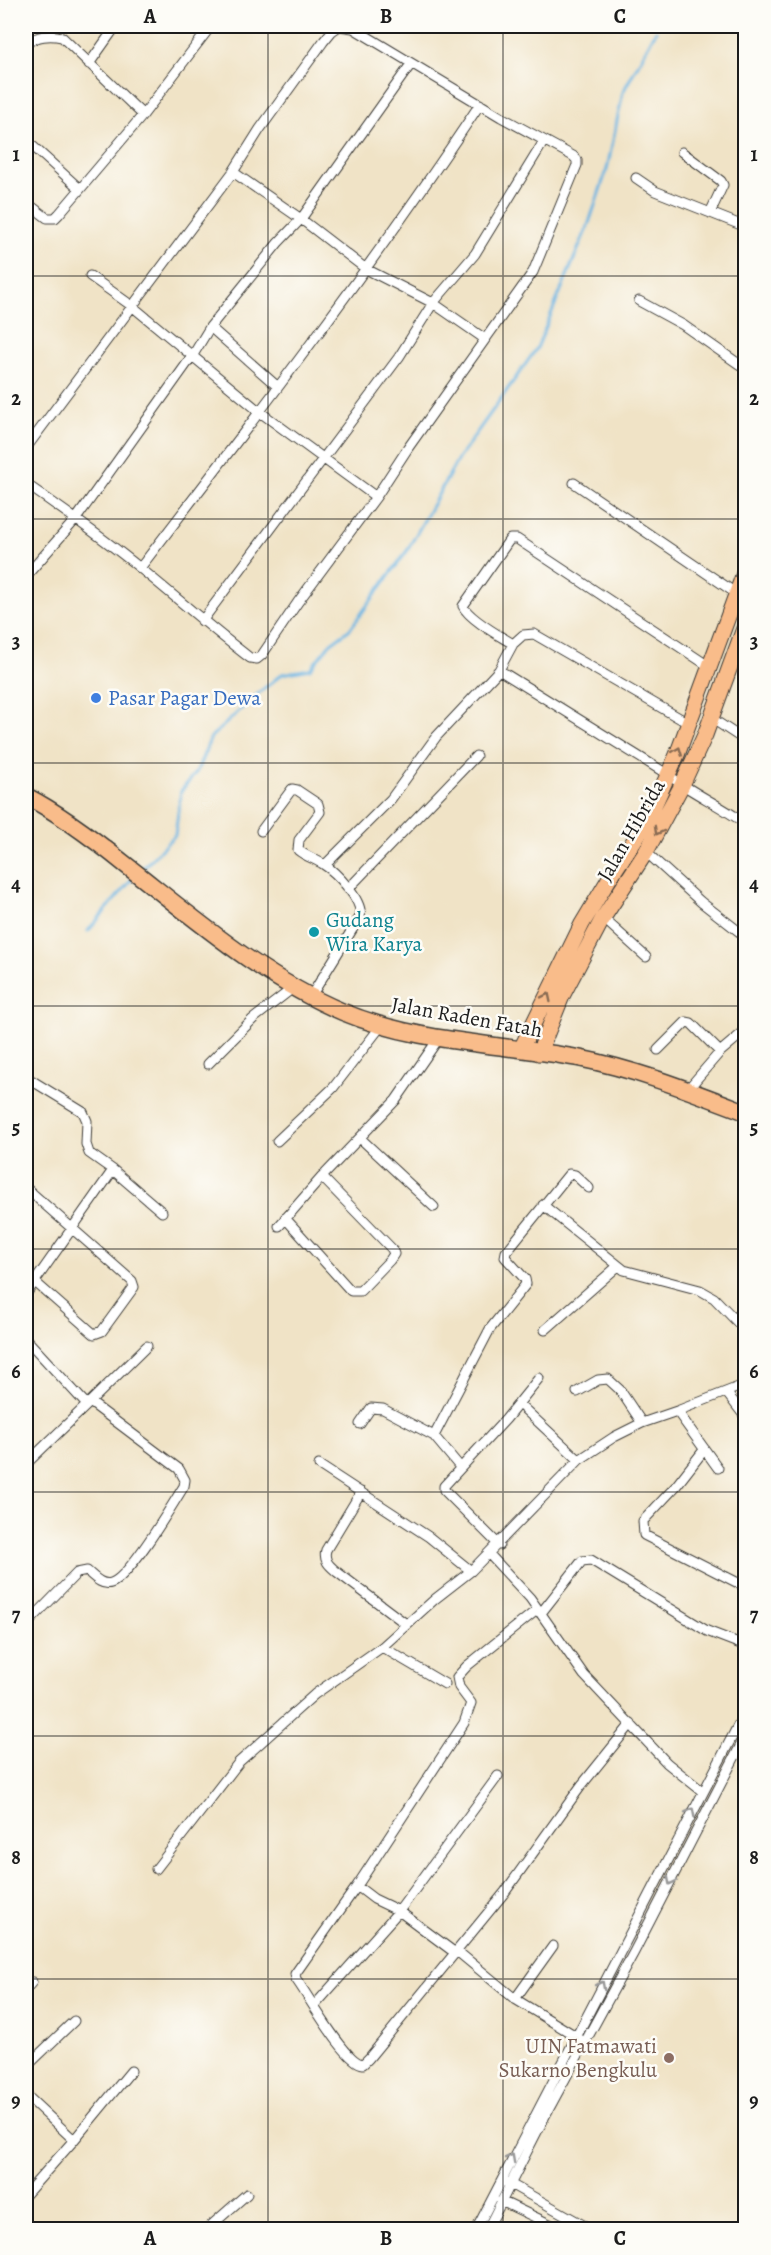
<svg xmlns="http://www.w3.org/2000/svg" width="771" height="2255" font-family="Alegreya,serif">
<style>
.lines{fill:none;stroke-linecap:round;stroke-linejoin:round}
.stream{stroke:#69b4e2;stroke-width:3}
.street-casing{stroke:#3c3a36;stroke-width:11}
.primary-casing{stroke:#3c3a36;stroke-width:17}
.highway-casing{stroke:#3c3a36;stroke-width:19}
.street{stroke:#fff;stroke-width:9}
.primary{stroke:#f9bc8a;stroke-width:15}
.highway{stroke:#f9bc8a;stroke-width:16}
.oneway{stroke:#8a6c53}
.oneway2{stroke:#999}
.grid{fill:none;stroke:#1c1c1c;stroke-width:1.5;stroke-opacity:0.55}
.shop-dot{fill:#3f7fe0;stroke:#fdfcf7;stroke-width:2}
.culture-dot{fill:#0f9aa8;stroke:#fdfcf7;stroke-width:2}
.education-dot{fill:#8d6e63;stroke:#fdfcf7;stroke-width:2}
.labels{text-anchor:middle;stroke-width:5;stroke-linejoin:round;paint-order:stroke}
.shop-label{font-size:21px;fill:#366cbe;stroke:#fdfcf7;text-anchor:start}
.street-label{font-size:21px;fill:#1c1c1c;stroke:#fdfcf7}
.culture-label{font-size:21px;fill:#0d838f;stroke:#fdfcf7;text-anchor:start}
.education-label{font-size:21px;fill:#785e54;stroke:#fdfcf7;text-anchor:end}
.neatline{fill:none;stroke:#1c1c1c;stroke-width:2}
.grid-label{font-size:20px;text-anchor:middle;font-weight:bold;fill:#1c1c1c}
</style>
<rect width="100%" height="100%" fill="#fdfcf7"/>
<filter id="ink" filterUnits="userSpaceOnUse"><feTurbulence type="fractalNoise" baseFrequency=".0167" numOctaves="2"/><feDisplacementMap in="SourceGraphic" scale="12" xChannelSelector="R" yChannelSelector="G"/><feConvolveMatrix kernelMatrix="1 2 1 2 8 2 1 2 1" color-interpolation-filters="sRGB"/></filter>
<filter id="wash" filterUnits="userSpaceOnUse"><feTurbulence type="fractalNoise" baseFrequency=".008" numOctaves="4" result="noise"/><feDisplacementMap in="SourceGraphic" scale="24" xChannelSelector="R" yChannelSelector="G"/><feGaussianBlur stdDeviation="1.35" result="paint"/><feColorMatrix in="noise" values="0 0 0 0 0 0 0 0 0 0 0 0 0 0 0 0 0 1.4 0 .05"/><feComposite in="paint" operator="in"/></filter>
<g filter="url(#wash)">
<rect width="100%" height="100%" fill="#f0e3c6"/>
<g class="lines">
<path class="stream" d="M141 870 175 835 181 791 197 771 211 737 261 691 282 674 310 669 330 644 350 629 407 551 458 459 537 348 589 223 607 169 623 92 656 31
M88 931 134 877"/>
</g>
</g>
<g filter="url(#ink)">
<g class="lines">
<g class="street-casing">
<path id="street" d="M26 43C38 36 48 34 62 37L143 115
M89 64 116 26
M26 140 80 189
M682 152 721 181 723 185 710 213
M233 172 301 219 366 269 433 303 485 339
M636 178 655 191 746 227
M26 202 47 218H55L59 214 143 115 211 26
M90 276 132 306 260 412 376 497
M639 301 683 325 746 369
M210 327 278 387
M26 448 233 172 260 129 323 42 332 31 339 26 353 28 501 117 573 156 577 160V165L533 272 408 448 376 497 298 602 262 655 257 659 250 658C212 629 177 598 140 568 103 538 65 511 26 484
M574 483 737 594
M140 568C257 416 374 264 480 104
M26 576 76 519 193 355 210 327 278 243 301 219 411 64
M202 621 399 357 433 303 475 254 544 141
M513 644 523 635 534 634 688 723
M499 670 667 774C692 793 720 805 746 824
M711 718 746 741
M261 831 292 789 297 790 318 804 320 812 299 840 298 850C305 856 315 859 323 864 336 872 364 901 360 917L311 996
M646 852 701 902 746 937
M325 865 391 799 436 737 499 670 513 644C500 636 469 619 463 606L510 539H517L710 667
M348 889 476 756
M603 918 646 957
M658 1050 686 1022 691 1023 720 1052
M208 1064 253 1019 293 988
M26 1077 83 1112 87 1121 86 1144 89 1153 113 1170 162 1212
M688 1089 720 1052 746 1030
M360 1138 434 1207
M277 1141 333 1088 381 1026
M26 1188 132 1281 134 1287 102 1331 94 1334 26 1274
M543 1205 624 1270 700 1290 714 1298 746 1331
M285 1218 351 1291H360L390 1260 394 1254 392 1249 322 1177
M279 1226 322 1177 396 1100 439 1038
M26 1294 113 1170
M545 1330 618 1266
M26 1339 87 1405 26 1464
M577 1392 598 1380 608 1379 620 1390 642 1423
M726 1392 746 1418
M519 1404 579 1460
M87 1405 147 1346
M677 1411 718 1468
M360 1424 371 1408 383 1409 434 1436 460 1467
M434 1436 490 1329 526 1284 525 1279 505 1257 506 1252 569 1174 575 1175 589 1188
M704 1450 676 1486 643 1521 644 1535 746 1587
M319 1465 429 1537 471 1571
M361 1492 326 1550C323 1561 330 1566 337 1572L406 1624
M499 1545 444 1490V1486L506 1419 539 1378
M489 1554 530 1598 584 1675 667 1763 702 1791
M538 1609 467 1666 457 1677 459 1687 471 1703 464 1723 357 1886 295 1974 296 1979C308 1995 346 2064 363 2064L369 2058 505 1892 581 1786 631 1724
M541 1613 582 1561 591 1560 707 1631 746 1646
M26 1625 77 1573 87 1571C94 1577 102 1586 111 1583 129 1578 173 1504 184 1486L185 1480 179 1469 90 1402
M382 1647 445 1684
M156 1869 239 1762 315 1694 382 1647 435 1599 471 1571 579 1460 614 1437 642 1423 677 1411 746 1384
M357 1886 374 1899 399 1911 454 1952
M457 1951 515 1999 579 2038
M26 1989 32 1982
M515 1999 553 1946
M315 2005 399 1911 498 1776
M26 2067 74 2021
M26 2095 74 2140
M505 2181 592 2230
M26 2194 74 2140 131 2071
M501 2201 562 2230
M206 2230 247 2194
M476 2230 746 1710
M487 2230 546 2114 634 1952 746 1735"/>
</g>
<g class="primary-casing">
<path id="primary" d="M521 1049 582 924 612 874 647 821 677 755 746 568
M539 1053 562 996 603 918 646 852 682 785 705 735 746 623"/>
</g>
<g class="highway-casing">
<path id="highway" d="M26 796C61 814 95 840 126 865 194 918 262 978 343 1012 417 1043 499 1043 578 1058 635 1069 691 1091 746 1112"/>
</g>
<use href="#street" class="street"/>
<use href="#primary" class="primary"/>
<use href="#highway" class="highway"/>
</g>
<defs><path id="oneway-chevron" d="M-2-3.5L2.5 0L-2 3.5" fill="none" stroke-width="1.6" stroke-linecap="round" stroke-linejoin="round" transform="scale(1.5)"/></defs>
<g class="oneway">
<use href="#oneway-chevron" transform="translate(678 751) rotate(-69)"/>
<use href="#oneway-chevron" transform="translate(658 831) rotate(119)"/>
<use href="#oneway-chevron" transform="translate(547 997) rotate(-64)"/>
</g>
<g class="oneway2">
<use href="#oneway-chevron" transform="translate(691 1812) rotate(-63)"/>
<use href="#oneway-chevron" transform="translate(671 1881) rotate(117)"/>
<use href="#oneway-chevron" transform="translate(601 1985) rotate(-62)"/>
<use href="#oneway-chevron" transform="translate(511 2158) rotate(-62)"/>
</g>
</g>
<path class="grid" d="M268 26V2230M503 26V2230M26 276H746M26 519H746M26 763H746M26 1006H746M26 1249H746M26 1492H746M26 1736H746M26 1979H746"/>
<circle class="shop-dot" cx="96" cy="698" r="6"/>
<circle class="culture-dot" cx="314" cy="932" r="6"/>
<circle class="education-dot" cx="669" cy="2058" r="6"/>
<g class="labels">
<g class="shop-label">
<text x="108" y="705">Pasar Pagar Dewa</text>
</g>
<g class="street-label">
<text transform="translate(631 830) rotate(-60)" y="7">Jalan Hibrida</text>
<text transform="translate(467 1017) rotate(10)" y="7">Jalan Raden Fatah</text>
</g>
<g class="culture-label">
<text x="326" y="927">Gudang<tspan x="326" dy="24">Wira Karya</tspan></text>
</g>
<g class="education-label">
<text x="657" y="2053">UIN Fatmawati<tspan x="657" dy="24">Sukarno Bengkulu</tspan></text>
</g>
</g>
<rect width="771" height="2255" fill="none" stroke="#fdfcf7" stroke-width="66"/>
<rect x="33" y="33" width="705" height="2189" class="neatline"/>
<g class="grid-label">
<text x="150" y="23">A</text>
<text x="386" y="23">B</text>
<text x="620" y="23">C</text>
<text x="16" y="161">1</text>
<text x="754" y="161">1</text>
<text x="16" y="405">2</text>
<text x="754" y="405">2</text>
<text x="16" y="648">3</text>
<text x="754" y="648">3</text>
<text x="16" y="891">4</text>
<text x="754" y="891">4</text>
<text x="16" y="1134">5</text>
<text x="754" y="1134">5</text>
<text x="16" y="1378">6</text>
<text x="754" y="1378">6</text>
<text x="16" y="1621">7</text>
<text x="754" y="1621">7</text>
<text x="16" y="1864">8</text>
<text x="754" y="1864">8</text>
<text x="16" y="2107">9</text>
<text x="754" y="2107">9</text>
<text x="150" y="2245">A</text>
<text x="386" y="2245">B</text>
<text x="620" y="2245">C</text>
</g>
</svg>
